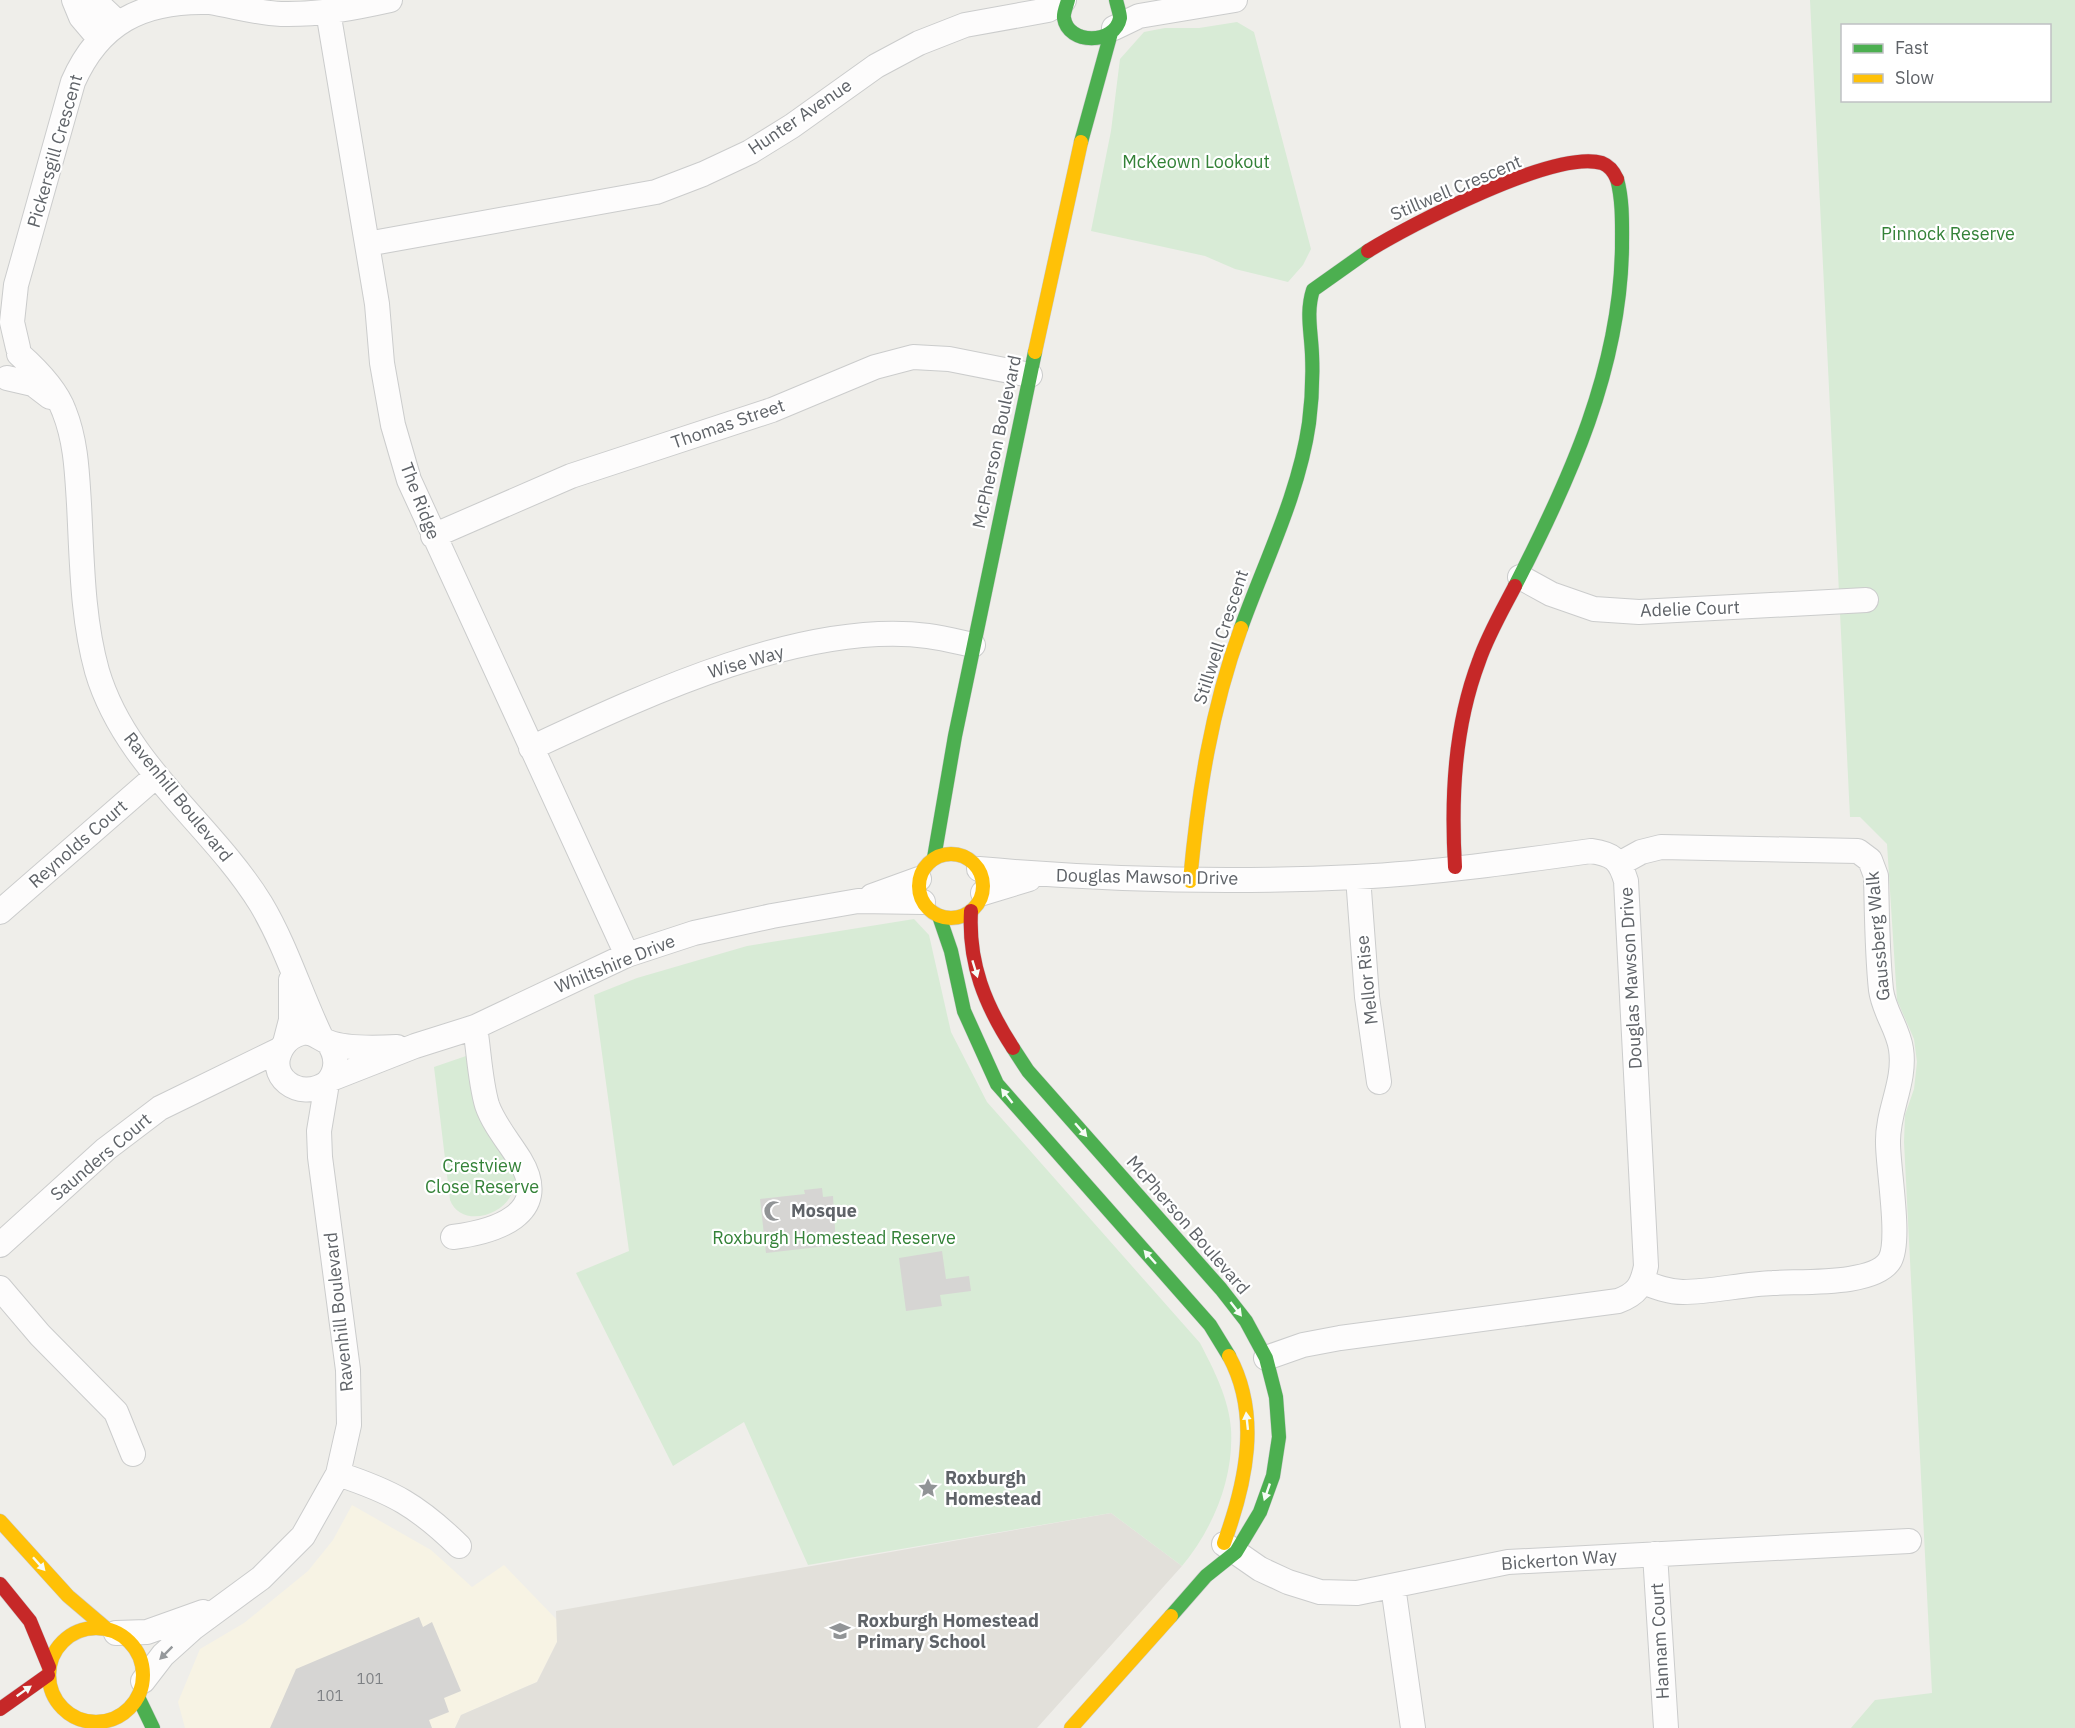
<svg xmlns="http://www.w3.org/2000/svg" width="2075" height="1728" font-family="'IBM Plex Sans',sans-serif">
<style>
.commercial{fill:#f7f3e4}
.education{fill:#e2e0da}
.green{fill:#d8ebd6;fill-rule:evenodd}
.building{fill:#d6d5d3}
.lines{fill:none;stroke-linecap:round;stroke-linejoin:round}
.street-casing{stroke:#cbcccc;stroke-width:26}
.fast-casing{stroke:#cacacb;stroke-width:15}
.slow-casing{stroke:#cacacb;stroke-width:15}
.jam-casing{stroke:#cacacb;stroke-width:15}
.street{stroke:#fdfcfc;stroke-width:24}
.fast{stroke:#4caf50;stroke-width:14}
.slow{stroke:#ffc107;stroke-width:14}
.jam{stroke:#c62828;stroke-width:14}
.oneway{fill:#f6fbf6}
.oneway2{fill:#96999c}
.labels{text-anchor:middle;stroke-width:4.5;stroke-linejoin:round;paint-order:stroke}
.number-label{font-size:15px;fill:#7e8184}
.street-label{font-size:18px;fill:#5f6368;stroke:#fff}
.park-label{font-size:18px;fill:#348238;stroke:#fff}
.poi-label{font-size:18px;font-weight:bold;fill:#5f6368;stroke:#fff;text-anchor:start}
</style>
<rect width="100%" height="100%" fill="#efeeea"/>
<path class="commercial" d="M352 1505 431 1550 472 1587 504 1565 557 1620V1642L537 1682 461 1715 455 1728H185L178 1702 200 1649 244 1623 308 1571 333 1540Z"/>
<path class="education" d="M1111 1513 1182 1566 1037 1728H455L461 1715 537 1682 557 1642 556 1611Z"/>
<path class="green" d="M1810 0H2075V1728H1851L1875 1700 1932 1693 1904 1142 1905 1115 1914 1089 1917 1062 1914 1039 1897 1000 1887 844 1860 817H1850ZM1842 26H2050V100H1842Z
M1237 22 1254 32 1311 249 1303 265 1288 282 1235 269 1205 256 1091 231 1111 131 1120 59 1144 32 1165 28H1199Z
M914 919 929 935 951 1032 987 1102 1200 1343C1214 1370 1229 1399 1231 1429 1234 1478 1213 1529 1182 1566L1111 1513 808 1565 744 1422 673 1466 576 1273 629 1251 594 995 637 978 747 946Z
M466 1056 475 1101 516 1170C516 1180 516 1189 510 1197 498 1218 460 1226 450 1200L434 1067Z"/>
<path class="building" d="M822 1188 823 1197 833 1196 836 1245 766 1253 760 1199 805 1194 804 1190Z
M942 1251 946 1279 969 1276 971 1291 940 1295 942 1306 906 1311 899 1258Z
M419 1617 423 1627 432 1622 461 1691 444 1698 449 1712 429 1720 432 1728H270L296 1669Z"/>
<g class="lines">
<g class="street-casing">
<path id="street" d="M74 0 81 17 98 37
M94 0 116 21
M328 11 377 304 382 363 393 425 409 480 627 955
M1114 28 1139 16 1235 0
M367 244 656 192 703 174 750 152 792 126 876 66 919 43 965 25 1048 10 1064 0
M18 348 12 322 16 285 73 82C99 23 142 0 209 2 234 6 257 13 281 14 318 15 354 8 390 0
M19 354C36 369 56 389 64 411 76 441 77 472 79 504 82 560 82 617 97 671 125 766 211 823 261 904 286 946 300 993 321 1037
M7 378 33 384 50 397
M433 536 571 476 772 410 875 367 913 357 949 359 1030 375
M1520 577 1551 594 1594 609 1639 612 1866 600
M531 748C643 696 803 620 928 636 943 638 959 642 973 645
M1621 863 1641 852 1661 847 1858 851 1870 860 1876 876C1877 914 1877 953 1881 990 1884 1012 1898 1028 1901 1049 1906 1082 1887 1111 1888 1143 1888 1169 1901 1240 1890 1260 1875 1286 1800 1281 1773 1283 1743 1284 1712 1292 1683 1292 1669 1292 1656 1287 1643 1282
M979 869C1104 880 1230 883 1356 877 1434 873 1513 862 1591 851 1613 854 1620 860 1626 881L1646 1266C1642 1286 1637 1294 1618 1301L1340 1338 1303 1345 1266 1358
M1358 877 1367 997 1379 1082
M983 893 1029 879
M872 896 919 879
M0 912 156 776
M328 1042C337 1055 339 1070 327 1083 299 1102 264 1076 283 1046 287 1040 294 1035 302 1033 313 1031 318 1038 328 1042 345 1049 379 1048 397 1047
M285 1043 291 1020V980
M331 1079 415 1046 475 1027 627 955 694 933 772 916 858 901 923 902
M453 1237C493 1232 553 1215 520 1160 509 1142 494 1125 487 1105 480 1081 479 1052 475 1027
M0 1245 106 1149 160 1108 281 1049
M0 1288 40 1335 116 1412 133 1454
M338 1474C393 1492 418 1506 459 1546
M1224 1544 1260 1569 1288 1582 1320 1592 1357 1593 1508 1562 1909 1541
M1655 1554 1666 1728
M1393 1586 1413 1728
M116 1633 147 1632 203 1612
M143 1681 163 1655 193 1628 261 1578 303 1536 338 1474 349 1425 348 1370 320 1157 319 1131 327 1083"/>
</g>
<g class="fast-casing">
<path id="fast" d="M1068 0C1067 5 1063 13 1064 18 1068 45 1115 45 1120 18 1120 13 1117 5 1116 0
M1081 142 1111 33
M1515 586C1570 479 1620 369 1622 248 1622 225 1623 201 1617 179
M1241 628C1265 561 1299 494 1309 423 1312 400 1313 377 1312 354 1311 331 1306 312 1313 290L1368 251
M934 858 955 736 1035 352
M939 916 951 951 964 1011 997 1084 1210 1325 1229 1356
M1013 1048 1028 1071 1221 1289 1246 1321 1266 1358 1276 1397 1279 1437 1273 1476 1260 1512 1236 1552 1206 1576 1171 1616
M138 1697 153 1728"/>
</g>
<g class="slow-casing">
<path id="slow" d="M1035 352 1081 142
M919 886a32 32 0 1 1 64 0a32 32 0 1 1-64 0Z
M1190 881C1198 794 1211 710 1241 628
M0 1521 68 1596 108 1630
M1224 1543C1246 1483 1261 1415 1229 1356
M49 1675a47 47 0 1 1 94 0a47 47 0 1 1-94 0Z
M1071 1728 1171 1616"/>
</g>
<g class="jam-casing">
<path id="jam" d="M1368 251C1410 225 1555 149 1602 163 1610 166 1614 172 1617 179
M1455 867C1451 798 1454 727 1479 661 1488 635 1502 611 1515 586
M971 911C968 963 985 1005 1013 1048
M0 1584 30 1621 49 1667
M0 1709 48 1675"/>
</g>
<use href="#street" class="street"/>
<use href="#fast" class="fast"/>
<use href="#slow" class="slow"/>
<use href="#jam" class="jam"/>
</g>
<defs><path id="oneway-solid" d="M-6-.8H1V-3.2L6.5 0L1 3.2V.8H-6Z" transform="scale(1.5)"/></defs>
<g class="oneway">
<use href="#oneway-solid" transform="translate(975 969) rotate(73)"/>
<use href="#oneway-solid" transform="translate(1007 1096) rotate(-128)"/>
<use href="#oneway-solid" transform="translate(1081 1130) rotate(49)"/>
<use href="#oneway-solid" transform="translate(1150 1257) rotate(-132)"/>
<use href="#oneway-solid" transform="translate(1236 1309) rotate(52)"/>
<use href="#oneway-solid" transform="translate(1247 1421) rotate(-96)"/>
<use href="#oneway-solid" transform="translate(1267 1492) rotate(109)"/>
<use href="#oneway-solid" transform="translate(39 1564) rotate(48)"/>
<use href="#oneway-solid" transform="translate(24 1691) rotate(-35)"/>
</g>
<use class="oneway2" href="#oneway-solid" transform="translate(166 1653) rotate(135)"/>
<defs>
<g id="mosque-bare" transform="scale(1.62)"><path d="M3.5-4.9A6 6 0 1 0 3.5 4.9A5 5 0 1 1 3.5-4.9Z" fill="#919496" stroke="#fff" stroke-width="2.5" paint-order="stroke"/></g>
<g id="sight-bare" transform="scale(1.62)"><path d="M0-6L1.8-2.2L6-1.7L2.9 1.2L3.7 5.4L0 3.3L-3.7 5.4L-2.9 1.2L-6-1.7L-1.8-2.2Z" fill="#919496" stroke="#fff" stroke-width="2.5" paint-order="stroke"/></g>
<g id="school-bare" transform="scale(1.62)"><path d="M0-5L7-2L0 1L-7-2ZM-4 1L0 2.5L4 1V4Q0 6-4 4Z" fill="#919496" stroke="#fff" stroke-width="2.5" paint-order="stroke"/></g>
</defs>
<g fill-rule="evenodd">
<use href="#mosque-bare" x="774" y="1211"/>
<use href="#sight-bare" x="928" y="1488"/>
<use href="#school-bare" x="840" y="1631"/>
</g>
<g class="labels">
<g class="number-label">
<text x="370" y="1684">101</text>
<text x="330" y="1701">101</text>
</g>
<g class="street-label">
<text transform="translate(800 117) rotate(-34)" y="6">Hunter Avenue</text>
<text transform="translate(55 151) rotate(-74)" y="6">Pickersgill Crescent</text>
<text transform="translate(1456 188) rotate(-23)" y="6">Stillwell Crescent</text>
<text transform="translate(728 424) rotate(-19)" y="6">Thomas Street</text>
<text transform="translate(997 442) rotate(-78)" y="6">McPherson Boulevard</text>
<text transform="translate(420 501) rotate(69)" y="6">The Ridge</text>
<text transform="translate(1690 609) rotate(-2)" y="6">Adelie Court</text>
<text transform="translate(1221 637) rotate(-72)" y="6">Stillwell Crescent</text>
<text transform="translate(746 662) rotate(-16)" y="6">Wise Way</text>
<text transform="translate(178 797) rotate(51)" y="6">Ravenhill Boulevard</text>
<text transform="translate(78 844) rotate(-41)" y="6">Reynolds Court</text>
<text transform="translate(1147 877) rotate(1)" y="6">Douglas Mawson Drive</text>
<text transform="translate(1878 936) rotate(-95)" y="6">Gaussberg Walk</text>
<text transform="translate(615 964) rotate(-22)" y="6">Whiltshire Drive</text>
<text transform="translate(1631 978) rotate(-93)" y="6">Douglas Mawson Drive</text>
<text transform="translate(1367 980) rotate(-96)" y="6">Mellor Rise</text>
<text transform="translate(101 1157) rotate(-40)" y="6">Saunders Court</text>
<text transform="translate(1188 1225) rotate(49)" y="6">McPherson Boulevard</text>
<text transform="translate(339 1312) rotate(-96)" y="6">Ravenhill Boulevard</text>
<text transform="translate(1559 1560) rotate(-4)" y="6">Bickerton Way</text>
<text transform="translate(1660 1641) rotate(-93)" y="6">Hannam Court</text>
</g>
<g class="park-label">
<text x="1196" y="168">McKeown Lookout</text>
<text x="1948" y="240">Pinnock Reserve</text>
<text x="482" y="1172">Crestview<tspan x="482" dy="21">Close Reserve</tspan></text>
<text x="834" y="1244">Roxburgh Homestead Reserve</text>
</g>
<g class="poi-label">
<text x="791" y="1217">Mosque</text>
<text x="945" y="1484">Roxburgh<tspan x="945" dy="21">Homestead</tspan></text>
<text x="857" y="1627">Roxburgh Homestead<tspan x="857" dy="21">Primary School</tspan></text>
</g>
</g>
<rect x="1841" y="24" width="210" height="78" fill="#ffffff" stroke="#bfc1c3" stroke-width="1.5"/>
<rect x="1853" y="44" width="30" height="9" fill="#4caf50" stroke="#bfc1c3" stroke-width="1.5"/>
<text x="1895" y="54" font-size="18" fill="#5f6368">Fast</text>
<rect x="1853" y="74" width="30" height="9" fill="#ffc107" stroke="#bfc1c3" stroke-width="1.5"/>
<text x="1895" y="84" font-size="18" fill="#5f6368">Slow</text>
</svg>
